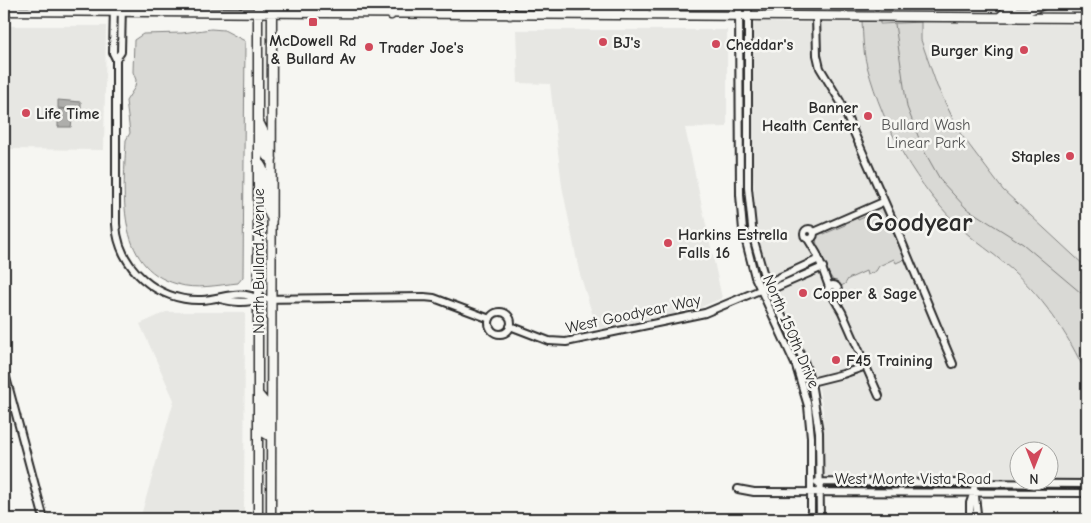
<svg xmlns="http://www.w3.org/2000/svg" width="1091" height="523" font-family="'Comic Neue',sans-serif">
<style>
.built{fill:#e7e7e3}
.green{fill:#d9d9d5;stroke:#828280}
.water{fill:#aeaeab;stroke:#7a7a78}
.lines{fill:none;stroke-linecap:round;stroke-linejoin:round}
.stream{stroke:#7a7a78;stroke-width:1}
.minor-casing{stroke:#2b2b2b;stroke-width:10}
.major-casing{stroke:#2b2b2b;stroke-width:11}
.minor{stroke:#f6f6f2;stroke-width:6}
.major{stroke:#f6f6f2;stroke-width:8}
.poi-dot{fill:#d1495b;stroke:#f6f6f2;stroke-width:2}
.labels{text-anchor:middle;stroke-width:5;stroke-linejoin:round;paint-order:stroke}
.poi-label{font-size:16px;font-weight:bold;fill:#2b2b2b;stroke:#f6f6f2;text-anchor:start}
.park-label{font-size:16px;fill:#565656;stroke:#f6f6f2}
.street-label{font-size:16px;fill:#2b2b2b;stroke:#f6f6f2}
.town-label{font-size:26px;font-weight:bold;fill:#2b2b2b;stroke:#f6f6f2}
</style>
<rect width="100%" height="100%" fill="#f6f6f2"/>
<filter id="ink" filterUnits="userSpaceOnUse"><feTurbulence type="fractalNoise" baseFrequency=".02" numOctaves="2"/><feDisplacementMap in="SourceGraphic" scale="10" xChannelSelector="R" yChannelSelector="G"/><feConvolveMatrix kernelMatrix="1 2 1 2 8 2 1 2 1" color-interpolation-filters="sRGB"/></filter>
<g filter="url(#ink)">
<path class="built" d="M759 21 787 23 862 21 867 65 881 109 899 149 923 186 965 232 1006 264 1048 308 1079 357 1087 376V480L1049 479 1048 450H1018V479L831 480 824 475 823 411 819 389 797 333 765 270 756 234 753 213 755 200 751 144 752 28 754 24Z
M921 22 1087 25V268L1003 190 960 133 937 86 921 40Z
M4 26H106L104 150 4 149Z
M516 30H727V127L685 128 722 298 692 311 597 329 579 271 562 186 550 84 518 83Z
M166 312H245L244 519H140L174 400 140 324Z"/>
<path class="green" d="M862 21H880V24L921 22V40L937 86 960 133 1003 190 1087 268V376C1068 333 1041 294 1005 264 992 252 977 243 964 231 916 186 884 129 867 66 863 52 863 36 862 21Z
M211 29 224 30 245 41 243 277 238 283C218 285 196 290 177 284 114 267 124 190 126 140L130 133 126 101 135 87 136 80 133 72 134 40 143 34 182 33Z
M881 206 905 259 896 263 894 259 879 266 876 271 867 275 866 271 848 279 845 284 839 287C827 275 815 250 816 233L823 230 824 234 845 225 847 220 857 215 858 220 873 213 876 208Z"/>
<path class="water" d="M58 100 81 102V113L73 114 71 127H58V109H68L58 108Z"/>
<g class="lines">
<path class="stream" d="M895 24 907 107 923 149 941 181 966 208 1023 244 1087 298"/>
<g class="minor-casing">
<path id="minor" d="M114 4 113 53 116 59V224C118 268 158 302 202 300 222 299 239 289 258 299
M739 4 740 195 743 230 755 277 796 366 808 406 811 437V519
M748 4V188L753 237 767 286 804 361 811 382 819 432 820 519
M816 16 817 55 820 68 840 101 897 230 953 364
M116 59 121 52 122 4
M804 234a5 5 0 1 1 10 0a5 5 0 1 1-10 0Z
M814 232 883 202
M808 239 817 254 829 287
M828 290a5 5 0 1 1 10 0a5 5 0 1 1-10 0Z
M767 286 777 287 823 267
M832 295 842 312 879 396
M220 299C233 302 246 304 258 299L424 297 434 298 490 319
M489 323a11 11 0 1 1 22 0a11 11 0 1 1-22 0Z
M510 326 549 341 566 342 705 313 760 290 774 280 819 259
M4 370 44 519
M811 382 843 374 866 366
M817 482 1087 484
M974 488 977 513 974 516 970 512V503L974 492
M738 489 754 492 1087 493"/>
</g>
<g class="major-casing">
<path id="major" d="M258 4V519
M4 11 1087 18
M391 15 394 9 426 4
M510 15V4
M585 15 596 8H620L628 4
M626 15C634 6 650 9 660 4
M1000 17 1006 11H1027L1045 4
M259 122 264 132 266 156 272 159
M258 162C272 174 258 200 272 219
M259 395 264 401V433L271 437
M271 519 272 4"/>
</g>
<use href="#minor" class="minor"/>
<use href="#major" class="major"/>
</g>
</g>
<g class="poi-dot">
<rect x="308" y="17" width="10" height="10" rx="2.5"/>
<circle cx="603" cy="42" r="5"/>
<circle cx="716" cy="44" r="5"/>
<circle cx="369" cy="47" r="5"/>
<circle cx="1024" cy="50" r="5"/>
<circle cx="26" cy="113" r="5"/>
<circle cx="868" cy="116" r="5"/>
<circle cx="1070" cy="156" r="5"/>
<circle cx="668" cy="243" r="5"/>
<circle cx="803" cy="293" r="5"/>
<circle cx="836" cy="360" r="5"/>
</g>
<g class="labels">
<g class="poi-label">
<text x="313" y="46" text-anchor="middle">McDowell Rd<tspan x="313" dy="18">&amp; Bullard Av</tspan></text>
<text x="613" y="48">BJ's</text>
<text x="726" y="50">Cheddar's</text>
<text x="379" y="53">Trader Joe's</text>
<text x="1014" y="56" text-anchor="end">Burger King</text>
<text x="858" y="113" text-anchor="end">Banner<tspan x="858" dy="18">Health Center</tspan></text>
<text x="36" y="119">Life Time</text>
<text x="1060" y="162" text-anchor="end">Staples</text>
<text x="678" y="240">Harkins Estrella<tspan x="678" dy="18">Falls 16</tspan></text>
<text x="813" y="299">Copper &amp; Sage</text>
<text x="846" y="366">F45 Training</text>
</g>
<g class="park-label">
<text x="926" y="130">Bullard Wash<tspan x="926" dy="18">Linear Park</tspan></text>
</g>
<g class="street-label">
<text transform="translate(258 261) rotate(-90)" y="6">North Bullard Avenue</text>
<text transform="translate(633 313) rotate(-12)" y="6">West Goodyear Way</text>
<text transform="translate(792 331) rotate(67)" y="6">North 150th Drive</text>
<text x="913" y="484">West Monte Vista Road</text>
</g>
<g class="town-label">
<text x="919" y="231">Goodyear</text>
</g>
</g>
<rect width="1091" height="523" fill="none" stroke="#f6f6f2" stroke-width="20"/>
<rect x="10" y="10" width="1071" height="503" fill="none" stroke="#2b2b2b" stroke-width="2" filter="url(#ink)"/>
<g transform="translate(1034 466) rotate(180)"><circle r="24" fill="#f6f6f2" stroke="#a5a5a2"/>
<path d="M0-4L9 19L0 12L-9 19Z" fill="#d1495b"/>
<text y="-8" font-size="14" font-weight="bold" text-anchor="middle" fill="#2b2b2b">N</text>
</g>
</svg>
